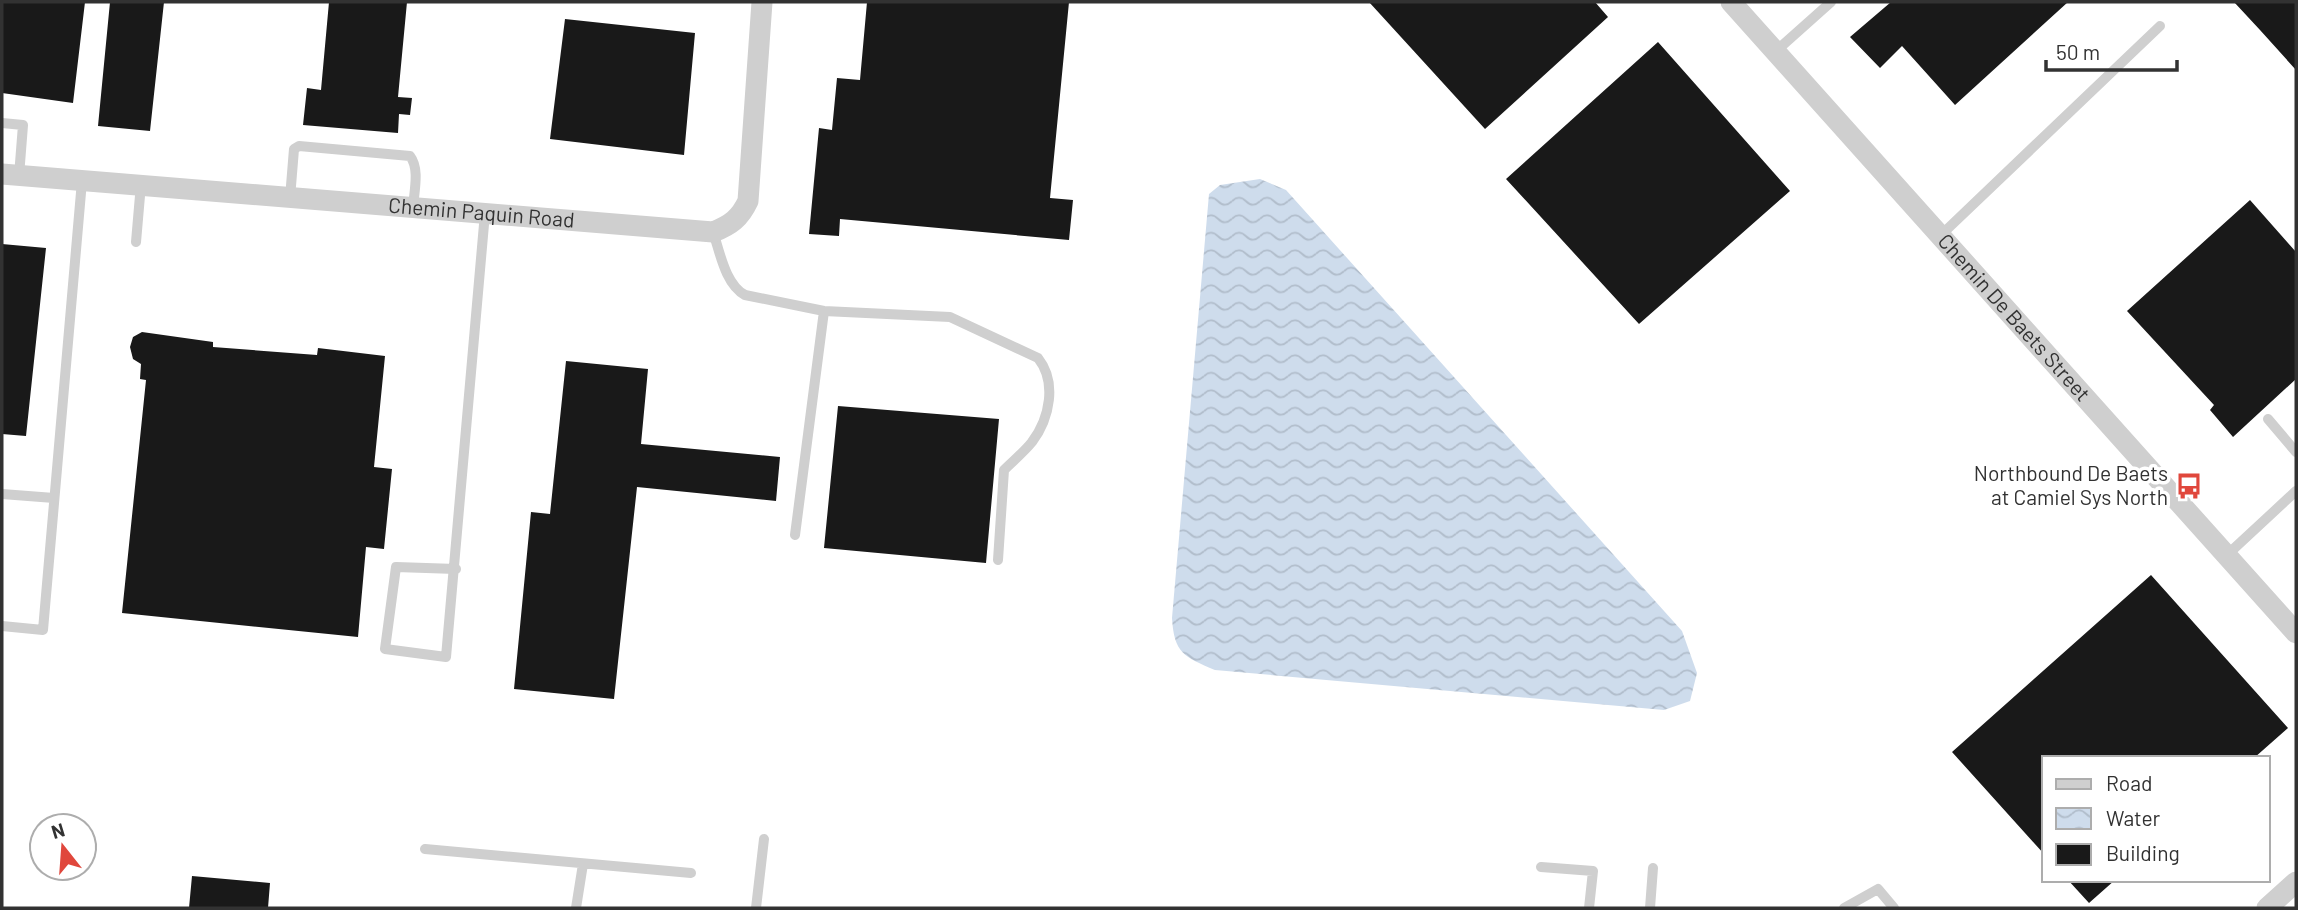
<svg xmlns="http://www.w3.org/2000/svg" width="2298" height="910" font-family="Barlow,sans-serif">
<style>
.water{fill:url(#water-waves)}
.building{fill:#191919}
.lines{fill:none;stroke-linecap:round;stroke-linejoin:round}
.service{stroke:#cfcfcf;stroke-width:10}
.minor{stroke:#cfcfcf;stroke-width:21}
.labels{text-anchor:middle;stroke-width:7;stroke-linejoin:round;paint-order:stroke}
.street-label{font-size:21px;fill:#323232;stroke:#fff}
.poi-label{font-size:21px;fill:#323232;stroke:#fff;text-anchor:end}
</style>
<defs>
<pattern id="water-waves" width="16" height="10" patternUnits="userSpaceOnUse" patternTransform="scale(1.75)"><rect width="16" height="10" fill="#cedcec"/><path d="M0 5q4-4 8 0t8 0" fill="none" stroke="#b1bdcb"/></pattern>
</defs>
<rect width="100%" height="100%" fill="#fff"/>
<path class="water" d="M1260 179 1286 190 1682 631 1697 673 1690 701 1664 710 1215 670C1184 657 1174 653 1172 618L1209 194 1220 185Z"/>
<path class="building" d="M2 2H85L73 103 2 93Z
M110 2H164L150 131 98 126Z
M329 2H407L398 97 412 98 410 115 399 114 398 133 303 125 307 88 321 90Z
M867 2H1069L1050 198 1073 200 1069 240 840 219 839 236 809 234 819 128 832 130 837 78 860 80Z
M1369 2H1595L1608 17 1485 129Z
M1891 2H2068L1955 105 1902 46 1880 68 1850 37Z
M2234 2H2296V70L2260 30Z
M565 19 695 33 684 155 550 139Z
M1658 42 1790 191 1639 324 1506 179Z
M2250 200 2296 252V379L2233 437 2210 410 2214 405 2127 311Z
M2 244 46 248 26 436 2 434Z
M142 332 213 342V347L317 355 318 348 385 356 374 467 392 469 384 549 366 547 358 637 122 613 146 380 140 379 141 364 133 359 130 347 133 337Z
M566 361 648 369 641 444 780 457 776 501 637 487 614 699 514 689 531 512 550 514Z
M838 406 999 419 986 563 824 548Z
M2151 575 2288 728 2254 758H2044V854L1952 752Z
M192 876 270 883 268 908H189Z
M2068 880H2115L2089 903Z"/>
<g class="lines">
<path class="service" d="M1775 52 1831 2
M2 123 23 125 19 176
M290 198 294 149 299 146 410 156C420 169 414 191 413 208
M713 232C720 252 725 284 745 295L824 311 950 317 1038 358C1057 382 1050 418 1032 442 1024 452 1013 461 1004 470L998 560
M1940 236 2160 26
M136 242 141 184
M2268 419 2296 452
M2 494 54 498
M795 535 824 311
M2227 555 2296 491
M456 569 396 567 385 649 446 657 485 213
M2 626 43 630 82 181
M425 849 691 873
M1541 867 1593 871 1589 908
M576 908 583 864
M756 908 764 839
M1650 908 1653 868
M1844 908 1878 889 1894 908"/>
<g class="minor">
<path id="s1" d="M1731 2 2296 633"/>
<path id="s2" d="M2 174 713 232C731 225 740 218 748 201L762 2"/>
<path d="M2267 908 2296 882"/>
</g>
</g>
<defs>
<g id="bus-bare" transform="scale(2.1)"><path d="M-5-6H5V4H4V6H2V4H-2V6H-4V4H-5ZM-3.5-4V0h7V-4ZM-3.5 1.2v1.5H-2V1.2ZM2 1.2v1.5H3.5V1.2Z" fill="#e0473c" stroke="#fff" stroke-width="2.5" paint-order="stroke"/></g>
</defs>
<g fill-rule="evenodd">
<use href="#bus-bare" x="2189" y="486"/>
</g>
<g class="labels">
<g class="street-label">
<text dy="7" stroke="none"><textPath href="#s2" startOffset="481">Chemin Paquin Road</textPath></text>
<text dy="7" stroke="none"><textPath href="#s1" startOffset="424">Chemin De Baets Street</textPath></text>
</g>
<g class="poi-label">
<text x="2168" y="481">Northbound De Baets<tspan x="2168" dy="24">at Camiel Sys North</tspan></text>
</g>
</g>
<rect width="2298" height="910" fill="none" stroke="#323232" stroke-width="7"/>
<rect x="2042" y="756" width="228" height="126" fill="#ffffff" stroke="#adadad" stroke-width="2"/>
<rect x="2056" y="779" width="35" height="10" fill="#cfcfcf" stroke="#adadad" stroke-width="2"/>
<text x="2106" y="791" font-size="21" fill="#323232">Road</text>
<rect x="2056" y="808" width="35" height="21" fill="url(#water-waves)" stroke="#adadad" stroke-width="2"/>
<text x="2106" y="826" font-size="21" fill="#323232">Water</text>
<rect x="2056" y="844" width="35" height="21" fill="#191919" stroke="#adadad" stroke-width="2"/>
<text x="2106" y="861" font-size="21" fill="#323232">Building</text>
<g transform="translate(63 847) rotate(343)"><circle r="33" fill="#ffffff" stroke="#adadad" stroke-width="2"/>
<path d="M0-5L12 26L0 18L-12 26Z" fill="#e0473c"/>
<text y="-10" font-size="19" font-weight="bold" text-anchor="middle" fill="#323232">N</text>
</g>
<path d="M2046 60v10h131v-10" fill="none" stroke="#323232" stroke-width="3.5"/>
<text x="2056" y="60" font-size="21" fill="#323232" stroke="#ffffff" stroke-width="5" paint-order="stroke">50 m</text>
</svg>
